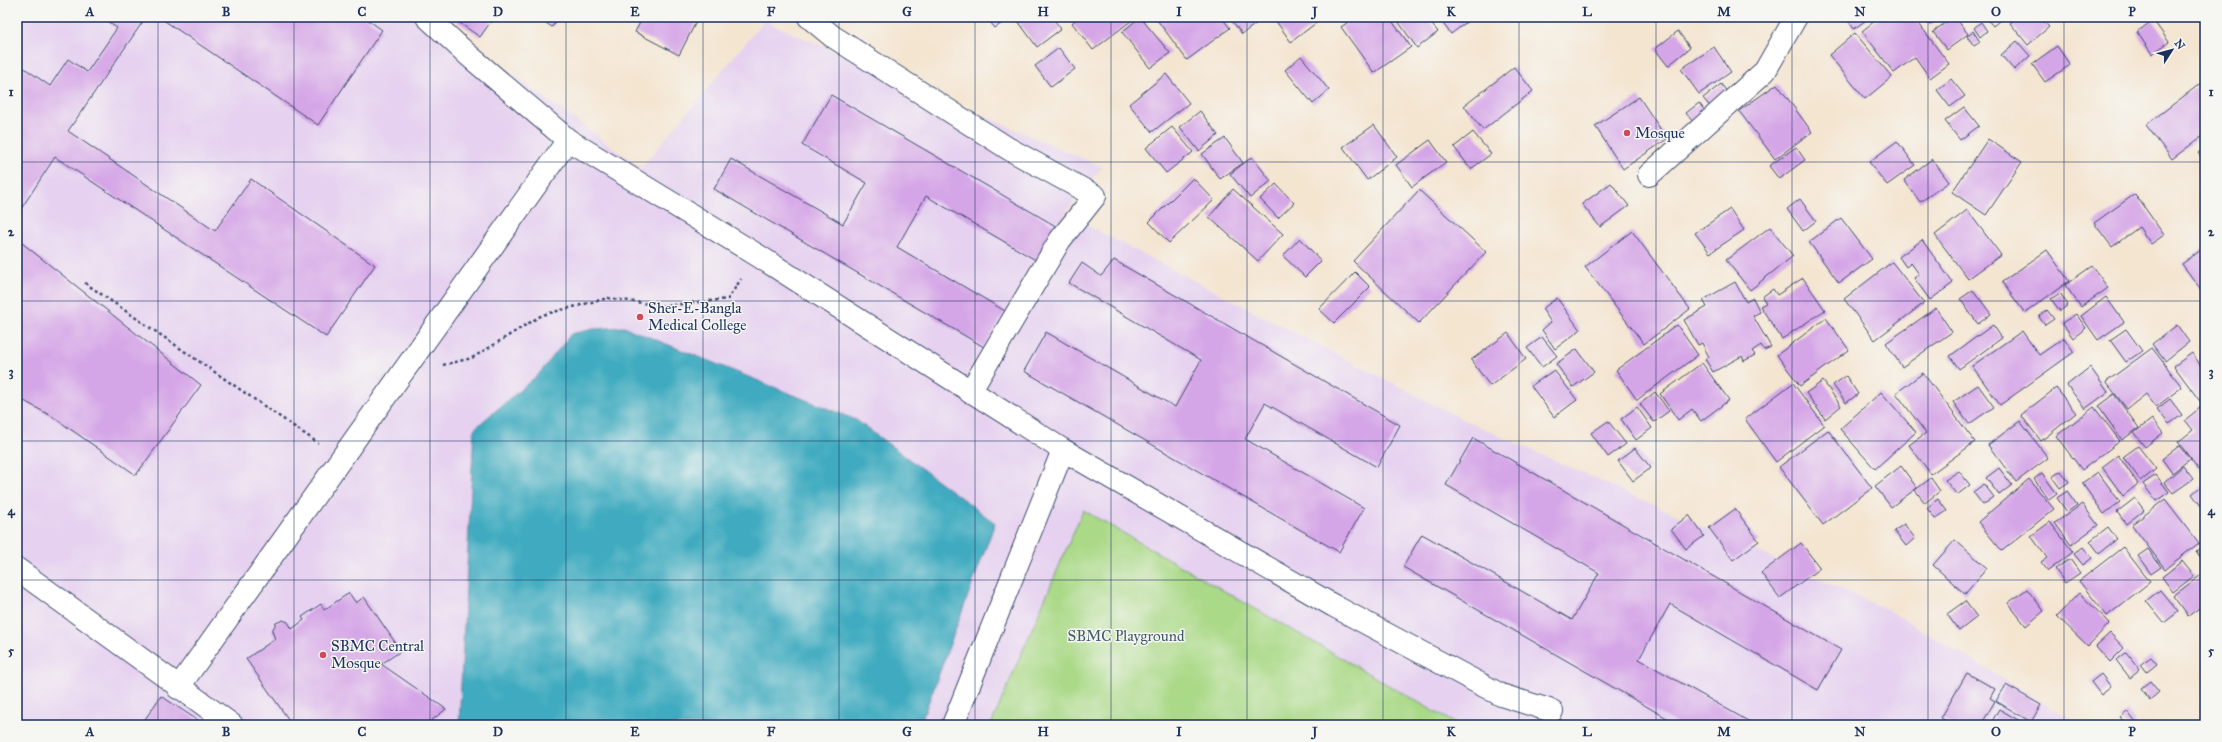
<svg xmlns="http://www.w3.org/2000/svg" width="2222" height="742" font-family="'IM FELL Great Primer',serif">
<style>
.built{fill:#e6d2f0}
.green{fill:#aad987;stroke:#628472}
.water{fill:#41abc0;stroke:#2e6d8f}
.building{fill:#d5a6e7}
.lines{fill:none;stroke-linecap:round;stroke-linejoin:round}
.minor-casing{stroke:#3c4a6f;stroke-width:24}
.path{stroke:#3c4a6f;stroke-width:2.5;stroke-dasharray:3 3;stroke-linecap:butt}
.minor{stroke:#fff;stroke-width:22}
.grid{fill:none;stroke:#1b2f5e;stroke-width:1;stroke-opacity:0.55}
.poi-dot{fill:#d1495b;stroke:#f6f6f2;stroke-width:1.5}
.labels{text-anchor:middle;stroke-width:3;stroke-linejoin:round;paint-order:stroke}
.poi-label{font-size:15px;fill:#1b2f5e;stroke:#f6f6f2;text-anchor:start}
.park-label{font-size:15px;fill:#3f5a68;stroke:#f6f6f2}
.neatline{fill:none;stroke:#1b2f5e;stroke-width:1.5}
.grid-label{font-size:13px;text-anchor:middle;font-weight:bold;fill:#1b2f5e}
</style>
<rect width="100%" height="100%" fill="#f6f6f2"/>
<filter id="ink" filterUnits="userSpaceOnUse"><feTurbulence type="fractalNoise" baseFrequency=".025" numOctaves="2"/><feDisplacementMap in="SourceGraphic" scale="8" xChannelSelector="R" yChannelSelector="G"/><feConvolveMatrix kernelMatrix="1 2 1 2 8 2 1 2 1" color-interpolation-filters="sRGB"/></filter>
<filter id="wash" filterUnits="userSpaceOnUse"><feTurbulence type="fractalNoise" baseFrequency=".012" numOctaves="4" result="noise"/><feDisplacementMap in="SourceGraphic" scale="16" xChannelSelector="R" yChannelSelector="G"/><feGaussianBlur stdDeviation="0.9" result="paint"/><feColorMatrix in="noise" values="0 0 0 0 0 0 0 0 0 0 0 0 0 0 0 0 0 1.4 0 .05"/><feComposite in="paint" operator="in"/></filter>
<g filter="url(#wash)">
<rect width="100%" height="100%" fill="#f4e5d1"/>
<path class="built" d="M17 17H449L490 58 641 168 764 21 1102 167 1065 214 1462 419 1888 610 2080 725H17Z"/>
<path class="green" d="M1083 510 1458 725H991Z"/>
<path class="water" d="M624 327 856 420 995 523 920 725H459L474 429 539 374 571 334 593 329Z"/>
<g id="blocks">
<path class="building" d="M101 17H146L68 131 215 231 251 179 375 265 326 337 55 157 17 215V63L50 86 68 59 87 72 117 28Z
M159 17H364L382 30 318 125Z
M451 17H494L480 37Z
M537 17H559L552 27Z
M643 17H686L696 22 679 55 635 32Z
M986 17H1010L995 28Z
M1015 17H1052L1061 29 1037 47Z
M1079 17H1136L1093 50 1072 23Z
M1140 17 1170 53 1150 68 1122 32Z
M1155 17H1221L1230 28 1187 60Z
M1229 17H1265L1242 34Z
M1273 17H1312L1316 23 1291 42Z
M1355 17H1389L1411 47 1374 73 1341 27Z
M1395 17H1426L1438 32 1417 48Z
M1438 17H1473L1451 34Z
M1846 17H1870L1854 29Z
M1880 17H1914L1949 64 1930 78 1915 57 1894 73 1862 31Z
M1924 17H1940L1930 25Z
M1953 17H1955L1968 34 1947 50 1933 32Z
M1985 17H2004L1993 26Z
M2018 17H2040L2049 27 2028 45 2010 23Z
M2153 20 2169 42 2152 54 2137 32Z
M1981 22 1987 31 1980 37 1974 28Z
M1678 31 1690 48 1668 66 1655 49Z
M1973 31 1980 42 1974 46 1967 36Z
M1855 33 1892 77 1865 99 1829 55Z
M2017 41 2030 56 2014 70 2001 55Z
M2057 46 2070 65 2045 82 2032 64Z
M1714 47 1731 72 1699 94 1681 69Z
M1059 48 1075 69 1051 87 1035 66Z
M1301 56 1329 90 1313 104 1285 70Z
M1514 67 1533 91 1483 130 1464 106Z
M1166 74 1189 103 1152 132 1129 104Z
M1951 79 1965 96 1950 107 1937 90Z
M2205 80V134L2172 159 2146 125Z
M1721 84 1731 97 1714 111 1703 98Z
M1777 84 1812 132 1775 159 1739 111Z
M831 95 1059 228 1039 262 926 196 897 247 1005 311 984 347 714 189 731 159 843 224 867 183 802 145Z
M1639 97 1667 139 1623 169 1595 126Z
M1699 103 1706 112 1693 122 1686 113Z
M1964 107 1979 126 1960 140 1945 121Z
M1200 111 1218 135 1199 151 1180 127Z
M1374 125 1397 157 1367 180 1343 147Z
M1172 127 1193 152 1166 173 1146 148Z
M1473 132 1491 154 1471 169 1454 147Z
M1225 138 1243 163 1220 179 1202 154Z
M1988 139 2022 162 1986 215 1952 192Z
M1430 140 1446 162 1412 187 1396 165Z
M1897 141 1915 165 1887 185 1869 162Z
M1796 147 1805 160 1779 179 1769 166Z
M2205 148V162L2198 153Z
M1252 157 1271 181 1250 198 1230 174Z
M1932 159 1949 182 1920 202 1904 180Z
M1193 178 1214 200 1169 243 1149 222Z
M1611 183 1629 206 1600 227 1582 204Z
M1276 184 1294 203 1278 218 1260 199Z
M1233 189 1283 234 1258 261 1209 217Z
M1419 190 1486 252 1419 323 1353 261Z
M2135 194 2164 235 2151 244 2139 227 2112 247 2094 223Z
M1800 199 1816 221 1803 231 1787 209Z
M1730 209 1744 230 1710 253 1695 233Z
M1967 210 2001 255 1968 279 1935 235Z
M1841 218 1872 259 1839 283 1809 242Z
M1770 227 1793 256 1750 290 1726 260Z
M1632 231 1690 309 1644 344 1585 267Z
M1300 238 1321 261 1305 277 1283 256Z
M17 239 201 385 136 475 53 417 17 397Z
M1922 240 1953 283 1930 300 1914 278 1919 274 1911 263 1906 267 1899 257Z
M2205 247V295L2182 264Z
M2047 250 2069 281 2025 313 2002 282Z
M1114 260 1400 425 1377 467 1265 403 1245 439 1364 508 1339 552 1024 371 1046 332 1175 407 1201 360 1069 283 1082 263 1101 276Z
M1892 262 1924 303 1875 340 1844 299Z
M2092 266 2108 288 2081 307 2065 285Z
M1355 272 1370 287 1334 323 1319 309Z
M1803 278 1825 310 1782 339 1760 306 1766 303 1762 297 1773 289 1777 295Z
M1735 282 1746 302 1753 298 1760 312 1753 316 1771 347 1764 350 1761 345 1752 351 1755 355 1744 361 1742 356 1713 372 1705 359 1709 357 1702 343 1698 345 1684 320 1707 307 1703 300Z
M1973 290 1991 314 1978 324 1960 299Z
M2060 293 2068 305 2060 311 2051 299Z
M2106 297 2124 322 2098 340 2081 316Z
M1557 298 1580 330 1555 349 1542 330 1551 322 1542 309Z
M1936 308 1952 332 1902 367 1886 343Z
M2047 310 2054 319 2045 325 2039 317Z
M2076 314 2086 328 2073 338 2062 323Z
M1826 318 1849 350 1800 386 1777 355Z
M1677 325 1698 355 1637 400 1616 370Z
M1993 325 2002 338 1959 369 1950 356Z
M2177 325 2189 342 2165 361 2152 344Z
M2126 329 2142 351 2126 362 2110 340Z
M2022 331 2039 355 2064 338 2074 352 2000 405 1972 366Z
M1508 333 1526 359 1490 386 1471 360Z
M1542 337 1557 356 1542 367 1527 348Z
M2152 348 2182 387 2156 407 2146 394 2127 409 2106 382Z
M1577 349 1594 372 1573 387 1556 364Z
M2192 353 2205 372V402L2202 404 2174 366Z
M1702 363 1729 400 1701 421 1692 409 1678 420 1660 394Z
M2090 367 2108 392 2085 409 2067 385Z
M1554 370 1577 400 1554 417 1531 386Z
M1923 373 1975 442 1931 474 1909 445 1926 433 1896 393Z
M1846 376 1858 394 1846 403 1833 385Z
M1823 381 1841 406 1825 419 1806 393Z
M1793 383 1824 425 1776 462 1745 419Z
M1978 385 1994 407 1969 424 1953 402Z
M2056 388 2076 413 2041 441 2021 415Z
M1655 392 1669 411 1654 422 1640 404Z
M1881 392 1916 432 1875 469 1840 429Z
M2114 394 2139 428 2122 440 2098 406Z
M2170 399 2182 415 2169 424 2157 409Z
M1637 407 1652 428 1636 440 1621 419Z
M2094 407 2120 441 2082 470 2056 436Z
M2201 407 2205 412V466L2199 470 2178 442 2193 430 2185 420Z
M2152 419 2163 433 2145 447 2134 433Z
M1608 421 1626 444 1608 457 1591 433Z
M2020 421 2048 458 2016 482 1988 445Z
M1828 430 1872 488 1823 525 1779 467Z
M1473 438 1841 650 1818 690 1670 604 1639 659 1755 725H1679L1403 567 1422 534 1572 620 1599 573 1446 485Z
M2138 446 2156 469 2141 481 2123 457Z
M2179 446 2190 459 2172 473 2162 459Z
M1635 448 1651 468 1633 481 1618 461Z
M2118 455 2138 484 2123 496 2102 467Z
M1901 466 1917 488 1891 507 1875 486Z
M2183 466 2193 479 2173 493 2164 482Z
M1999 468 2012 485 1999 495 1986 478Z
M1959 471 1970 485 1957 495 1945 480Z
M2061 471 2069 482 2060 488 2052 477Z
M2098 472 2120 502 2104 514 2082 483Z
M2042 473 2057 494 2049 500 2034 479Z
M2156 475 2169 492 2156 501 2143 484Z
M1931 478 1940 491 1925 503 1915 490Z
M2029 479 2054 509 2002 551 1978 522Z
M2205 483V511L2192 494Z
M1984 484 1994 497 1983 505 1973 492Z
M2067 491 2077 505 2067 512 2057 498Z
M2135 498 2144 510 2126 524 2117 512Z
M1938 499 1947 511 1935 519 1927 508Z
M2165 499 2199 543 2165 569 2132 525Z
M2082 504 2098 525 2071 545 2055 523Z
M1735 509 1759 541 1733 560 1709 528Z
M1689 515 1704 536 1686 549 1671 529Z
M2050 522 2073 552 2048 571 2041 562 2047 558 2031 536Z
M1904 524 1915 538 1906 546 1894 531Z
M2108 527 2117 539 2099 553 2090 541Z
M1955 540 1987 568 1965 594 1933 565Z
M1801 543 1820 568 1780 598 1761 573Z
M2205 544V564L2196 551Z
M2083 547 2092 558 2083 565 2074 554Z
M2123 547 2150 582 2107 616 2079 581Z
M2148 549 2161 567 2151 574 2138 556Z
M2070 559 2080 573 2065 583 2055 569Z
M2182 561 2194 576 2173 592 2162 577Z
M2205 572V604L2188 616 2173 596Z
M2027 589 2044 611 2026 626 2008 603Z
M2160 590 2178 612 2164 623 2146 601Z
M349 593 356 603 364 597 401 651 381 664 446 709 426 725H289L291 723 246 659 275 639 272 631 276 623 283 620 288 622 292 629 304 620 302 617 321 604 324 610Z
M2079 593 2110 623 2088 646 2057 616Z
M1965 601 1977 617 1959 631 1947 614Z
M2110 633 2124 648 2110 662 2096 646Z
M2126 652 2140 670 2130 678 2116 660Z
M2151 657 2157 664 2147 672 2141 664Z
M1967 673 1995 689 1990 698 1995 701 1981 725H1953L1941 718Z
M2101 674 2111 687 2101 695 2091 682Z
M2150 681 2159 692 2150 700 2141 688Z
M2006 685 2041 705 2031 722 1996 701Z
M161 696 205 725H141Z
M1999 709 2027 725H1990Z
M2127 711 2136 723 2134 725H2127L2120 717Z"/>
</g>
</g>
<g filter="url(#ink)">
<use href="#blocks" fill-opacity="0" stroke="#3c4a6f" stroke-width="1"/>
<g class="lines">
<g class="minor-casing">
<path id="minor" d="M427 17 467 54 568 140 757 255 1063 450 1334 606 1501 695 1552 711
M809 17 832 36 1009 149 1095 196 1060 240 970 392
M1649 175 1765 71 1796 17
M17 569 232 725
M178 688 568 140
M953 725 1063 450"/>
</g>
<path class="path" d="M85 283 318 443
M443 365 472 358 542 315 608 298 663 306 728 299 741 279"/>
<use href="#minor" class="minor"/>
</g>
</g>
<path class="grid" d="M158 17V725M294 17V725M430 17V725M566 17V725M703 17V725M839 17V725M975 17V725M1111 17V725M1247 17V725M1383 17V725M1519 17V725M1656 17V725M1792 17V725M1928 17V725M2064 17V725M17 162H2205M17 301H2205M17 441H2205M17 580H2205"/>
<g class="poi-dot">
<circle cx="1627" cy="133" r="4"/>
<circle cx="640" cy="317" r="4"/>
<circle cx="323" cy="655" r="4"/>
</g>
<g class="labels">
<g class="poi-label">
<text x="1635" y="138">Mosque</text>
<text x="648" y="313">Sher-E-Bangla<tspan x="648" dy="17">Medical College</tspan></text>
<text x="331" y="651">SBMC Central<tspan x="331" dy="17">Mosque</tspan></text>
</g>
<g class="park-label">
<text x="1126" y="641">SBMC Playground</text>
</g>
</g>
<rect width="2222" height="742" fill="none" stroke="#f6f6f2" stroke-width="44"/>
<g transform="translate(2172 50) rotate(54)" stroke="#f6f6f2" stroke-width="3" paint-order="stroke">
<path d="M0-3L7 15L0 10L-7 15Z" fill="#1b2f5e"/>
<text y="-6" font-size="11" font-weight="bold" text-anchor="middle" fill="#1b2f5e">N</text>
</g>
<rect x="22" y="22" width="2178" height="698" class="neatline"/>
<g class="grid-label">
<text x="90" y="16">A</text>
<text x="226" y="16">B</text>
<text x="362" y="16">C</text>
<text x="498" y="16">D</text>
<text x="635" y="16">E</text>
<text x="771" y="16">F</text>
<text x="907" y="16">G</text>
<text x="1043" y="16">H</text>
<text x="1179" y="16">I</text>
<text x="1315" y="16">J</text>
<text x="1451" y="16">K</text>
<text x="1587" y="16">L</text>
<text x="1724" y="16">M</text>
<text x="1860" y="16">N</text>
<text x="1996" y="16">O</text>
<text x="2132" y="16">P</text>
<text x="11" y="96">1</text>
<text x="2211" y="96">1</text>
<text x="11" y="236">2</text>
<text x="2211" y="236">2</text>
<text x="11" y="376">3</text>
<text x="2211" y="376">3</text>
<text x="11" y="515">4</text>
<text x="2211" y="515">4</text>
<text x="11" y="655">5</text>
<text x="2211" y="655">5</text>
<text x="90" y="736">A</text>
<text x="226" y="736">B</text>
<text x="362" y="736">C</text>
<text x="498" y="736">D</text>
<text x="635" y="736">E</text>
<text x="771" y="736">F</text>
<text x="907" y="736">G</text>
<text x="1043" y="736">H</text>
<text x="1179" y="736">I</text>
<text x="1315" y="736">J</text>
<text x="1451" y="736">K</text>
<text x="1587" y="736">L</text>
<text x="1724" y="736">M</text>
<text x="1860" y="736">N</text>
<text x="1996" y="736">O</text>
<text x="2132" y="736">P</text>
</g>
</svg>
